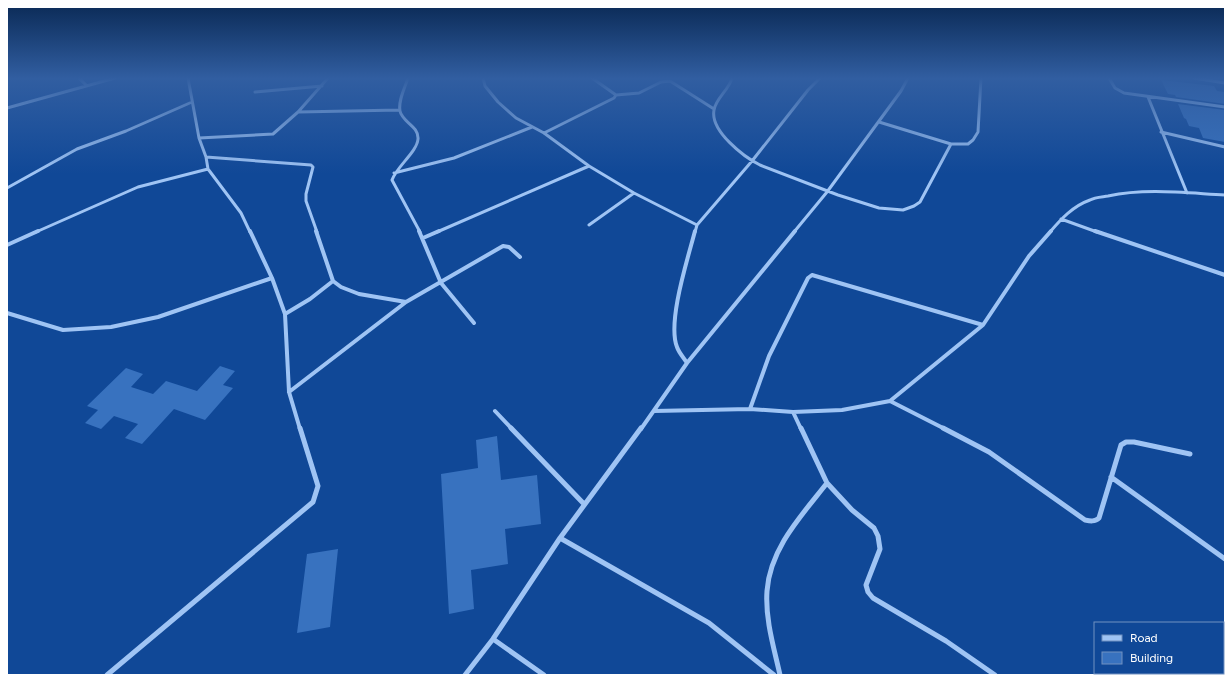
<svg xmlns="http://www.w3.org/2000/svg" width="1232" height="682" font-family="Figtree,sans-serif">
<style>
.building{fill:#3872bf}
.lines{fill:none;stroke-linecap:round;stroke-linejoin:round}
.minor-far2{stroke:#9fc4f4;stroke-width:3}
.minor-far1{stroke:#9fc4f4;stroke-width:4}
.minor{stroke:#9fc4f4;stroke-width:5}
</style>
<rect width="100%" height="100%" fill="#104897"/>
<path class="building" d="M1161 80 1214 86 1217 91 1225 92V104L1176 97 1175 95 1168 94Z
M1178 104 1225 110V142L1203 138 1199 128 1189 126 1186 119 1184 118Z
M220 366 235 371 223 385 233 388 205 420 174 409 142 444 125 438 138 424 114 416 101 429 85 423 98 410 87 406 126 368 143 374 131 387 153 394 166 381 197 391Z
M497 436 501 480 537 475 541 524 505 529 508 564 471 570 474 609 449 614 441 474 478 468 476 440Z
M338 549 330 627 297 633 307 554Z"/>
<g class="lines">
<path class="minor-far2" d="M79 78 86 85
M188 78 199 138 206 157 208 169 241 213 250 232
M408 78C405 88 398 100 400 111 402 122 419 126 418 139 417 152 397 166 392 180L420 232
M483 78 485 86 498 102 516 118 544 133 589 166 634 193 697 225
M592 78 616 95
M732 78C729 90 716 98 714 110 710 131 744 157 760 165L838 195 879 208 903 210 914 206 920 202 951 144
M1109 78 1115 88 1124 93 1225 107
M1194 78 1225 83
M255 92 322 86
M1148 97 1187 193
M7 108 115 78
M298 112 399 110
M879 122 951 144H968L973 140 978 132 981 78
M1161 132 1225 147
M544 133 614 98 616 95 639 93 661 82 670 81 714 109
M199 138 273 134 298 112 328 78
M206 157 311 165 313 167 306 194V201L317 232
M394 173 454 158 532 127
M7 188 77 149 126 131 192 102
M1061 219 1097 232
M589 225 634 193
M36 232 138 187 208 169
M437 232 589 166
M695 232 697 225 752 161 808 90 820 78
M794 232 827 192 901 91 908 78
M1050 232C1061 219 1073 206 1090 200 1095 197 1102 197 1108 196 1146 188 1186 193 1225 195"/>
<path class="minor-far1" d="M250 231 272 278 285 314 289 392 300 429
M316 231 333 281 341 287 359 294 406 302
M419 231 441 283 474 323
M1095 231 1225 275
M423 238 439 231
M7 245 38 231
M7 313 63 330 111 327 158 317 272 278
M285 314 310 299 333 281
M687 363C684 358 679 353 677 347 667 322 688 258 695 231
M289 392 406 302 503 246 509 247 520 257
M890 401 945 429
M750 409 769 356 808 278 812 275 983 325
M495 411 512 429
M654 411 750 409 793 412 842 410 890 401 983 325 1029 256 1051 231
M793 412 801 429
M641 429 687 363 795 231"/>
<path class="minor" d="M511 428 584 504
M801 428 827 483 852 510 874 528 878 536 880 549 866 585 868 592 873 598 946 641 995 675
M943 428 989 452 1085 520C1090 521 1095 522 1099 518L1121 445 1126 442H1134L1190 454
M1111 477 1225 559
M560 538 709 623 774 675
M493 639 544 675
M107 675 313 502 318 486 300 428
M465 675 493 639 560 538 641 428
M780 675C774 648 765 619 767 591 770 548 802 515 827 483"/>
</g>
<linearGradient id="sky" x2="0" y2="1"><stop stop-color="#092853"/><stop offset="0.45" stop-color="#315ea1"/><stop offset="1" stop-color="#315ea1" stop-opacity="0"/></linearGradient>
<rect width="1232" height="174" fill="url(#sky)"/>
<rect width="1232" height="682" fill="none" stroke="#ffffff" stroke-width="16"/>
<rect x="1094" y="622" width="130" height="52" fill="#104897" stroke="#7091c1"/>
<rect x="1102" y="635" width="20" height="6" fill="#9fc4f4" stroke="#7091c1"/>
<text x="1130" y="642" font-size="12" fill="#ffffff">Road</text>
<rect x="1102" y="652" width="20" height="12" fill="#3872bf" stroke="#7091c1"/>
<text x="1130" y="662" font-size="12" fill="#ffffff">Building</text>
</svg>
